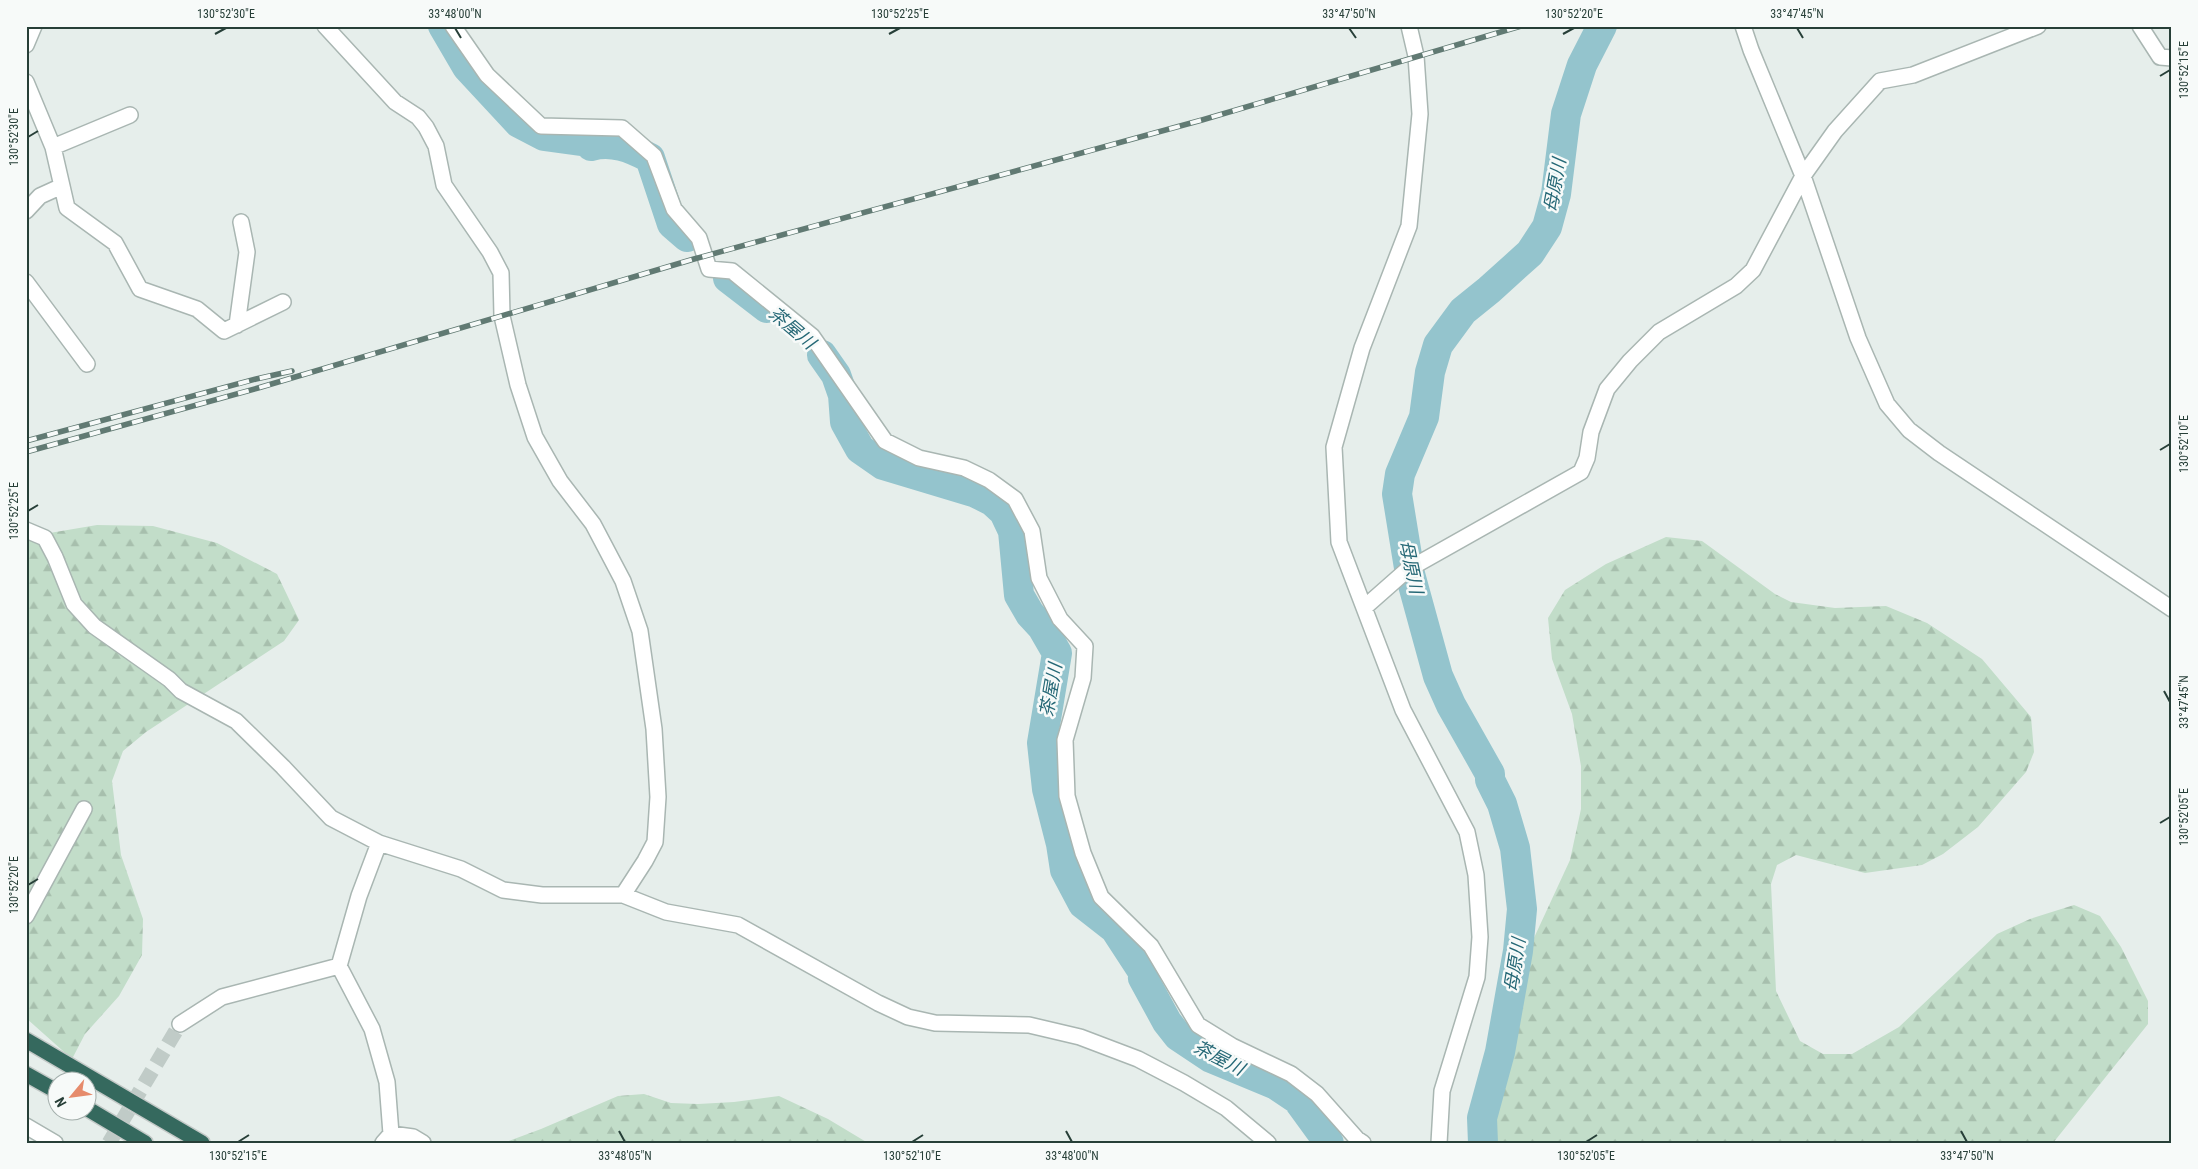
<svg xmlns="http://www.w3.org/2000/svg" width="2198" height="1169" font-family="'Roboto Condensed','Noto Sans JP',sans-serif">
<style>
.forest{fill:url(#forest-firs)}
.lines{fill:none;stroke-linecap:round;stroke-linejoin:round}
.river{stroke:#94c4cd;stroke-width:30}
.minor-tunnel{stroke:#c0cbc7;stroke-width:15;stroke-dasharray:15 8;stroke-linecap:butt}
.minor-casing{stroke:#a9b6b2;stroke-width:18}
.motorway-casing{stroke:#c3c9c7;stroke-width:18}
.minor{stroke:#fff;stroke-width:15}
.motorway{stroke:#35695e;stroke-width:15}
.rail-casing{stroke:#617a73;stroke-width:5.5}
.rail{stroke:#f7faf9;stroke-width:4;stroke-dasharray:11;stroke-linecap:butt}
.ticks{fill:none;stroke:#273f38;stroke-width:2}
.labels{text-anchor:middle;stroke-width:5;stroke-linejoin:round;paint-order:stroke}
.water-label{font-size:18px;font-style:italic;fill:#256876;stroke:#f7faf9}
.neatline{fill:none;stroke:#273f38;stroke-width:2}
.ticks-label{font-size:12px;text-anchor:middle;fill:#273f38}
</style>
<defs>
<pattern id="forest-firs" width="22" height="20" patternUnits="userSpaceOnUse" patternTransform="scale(1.25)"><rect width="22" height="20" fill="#c2ddc9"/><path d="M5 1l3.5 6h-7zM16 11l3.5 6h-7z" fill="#a7bfad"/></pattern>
</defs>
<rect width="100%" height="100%" fill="#e6eeeb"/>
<path class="forest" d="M97 525 153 526 217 543 277 574 299 620 284 641 146 732 123 751 112 781 121 855 143 919 142 955 119 996 85 1034 72 1059 26 1018V537Z
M1666 537 1702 541 1775 594 1791 602 1835 608 1886 606 1927 623 1982 659 2031 717 2034 752 2026 772 1978 827 1943 854 1922 865 1865 873 1796 855 1777 865 1771 884 1776 991 1800 1041 1823 1054H1852L1899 1027 1997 934 2030 919 2074 905 2100 916 2121 947 2148 1001V1024L2053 1143H1493L1487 1104 1509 992 1570 860 1581 809V766L1572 714 1552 659 1548 618 1565 590 1606 564Z
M644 1094 671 1103 698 1104 734 1102 779 1096 828 1119 868 1143H503L541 1129 618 1096Z"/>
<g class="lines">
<path class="river" d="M443 26 467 67 519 123 544 136 588 142 591 146C612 140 631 148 650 158L672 224 687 237
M728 278 767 308
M822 355 836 375 843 395 845 422 860 449 883 465 976 493 992 501 1004 512 1013 531 1019 595 1030 614 1042 627 1057 653 1042 743 1047 789 1061 844 1065 870 1083 904 1115 929 1145 975 1143 978 1167 1022 1178 1036 1211 1058 1276 1085 1297 1099 1329 1143
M1483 1143 1482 1118 1500 1052 1518 951 1522 909 1515 848 1502 804 1490 780V774L1451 705 1438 676 1410 574 1397 494 1400 474 1424 417 1430 372 1438 345 1463 311 1489 290 1530 253 1547 227 1556 194 1566 114 1582 65 1602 26"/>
<path class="minor-tunnel" d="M109 1143 180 1024"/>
<g class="minor-casing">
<path id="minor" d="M325 26 395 102 418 117 426 127 436 146 444 185 490 252 501 273 502 316 518 385 535 437 560 481 593 524 623 581 640 631 654 729 658 797 655 842 645 861 623 895
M453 26 487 75 541 126 622 128 654 156 674 209 699 238 709 269 732 271 812 336 885 441 919 458 964 468 989 480 1015 499 1032 531 1039 578 1060 619 1085 646 1083 678 1065 740 1067 796 1083 853 1101 897 1151 946 1198 1025 1232 1046 1291 1074 1317 1094 1357 1139 1363 1143
M1409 26 1416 56 1420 114 1409 226 1362 348 1334 447 1339 542 1403 710 1467 832 1476 875 1480 937 1477 977 1442 1091 1439 1143
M1743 26 1751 50 1803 176 1858 338 1887 404 1909 430 1939 453 2172 609
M2140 26 2160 57 2172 58
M26 45 34 26
M26 82 53 147
M130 115 53 147 67 208 115 243 140 289 197 309 224 331 283 302
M26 211 40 196 62 186
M26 282 87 364
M237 325 247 252 241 222
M26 530 45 538 55 557 74 604 94 626 169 679 181 691 236 721 283 767 331 818 379 843 461 869 503 890 542 895H623L666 912 738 925 878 1003 908 1017 935 1023 1029 1025 1080 1037 1138 1059 1184 1083 1226 1108 1268 1143
M1365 607 1407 570 1581 472 1587 458 1591 432 1607 389 1630 361 1659 332 1736 286 1753 270 1803 176 1835 131 1880 81 1913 75 2038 26
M379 843 359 896 339 966 372 1029 387 1082 391 1134 383 1143
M26 916 84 809
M180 1024 222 997 339 966
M26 1126 55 1143
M391 1134 413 1137 423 1143"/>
</g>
<g class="motorway-casing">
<path id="motorway" d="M26 1040 202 1143
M26 1074 58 1092
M88 1109 145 1143"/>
</g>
<use href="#minor" class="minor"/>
<use href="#motorway" class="motorway"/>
<g class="rail-casing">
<path id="rail" d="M26 441 256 379 292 371
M26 452 258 388 694 259 1202 120 1521 26"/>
</g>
<use href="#rail" class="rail"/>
</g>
<path class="ticks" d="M455 28 461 38M1349 28 1356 38M1797 28 1803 38M215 34 226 28M889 34 900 28M1563 34 1574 28M2160 76 2170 70M28 137 38 131M2160 450 2170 444M28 511 38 505M2164 691 2170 702M2160 823 2170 817M28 885 38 879M619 1131 625 1142M1066 1131 1072 1142M1961 1131 1967 1142M238 1142 249 1135M912 1142 923 1135M1586 1142 1597 1135"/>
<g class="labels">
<g class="water-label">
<text transform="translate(1555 185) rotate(-80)" y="6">母原川</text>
<text transform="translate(792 328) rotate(40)" y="6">茶屋川</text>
<text transform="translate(1411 567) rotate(78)" y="6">母原川</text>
<text transform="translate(1051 690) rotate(-80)" y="6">茶屋川</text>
<text transform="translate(1515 965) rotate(-81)" y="6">母原川</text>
<text transform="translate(1219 1058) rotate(27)" y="6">茶屋川</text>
</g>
</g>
<rect width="2198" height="1169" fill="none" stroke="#f7faf9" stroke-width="55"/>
<g transform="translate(72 1096) rotate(241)"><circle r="24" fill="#f7faf9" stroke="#a4afac"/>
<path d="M0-4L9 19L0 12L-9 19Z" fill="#e68b6c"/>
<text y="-8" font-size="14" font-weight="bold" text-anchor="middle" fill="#273f38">N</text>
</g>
<rect x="28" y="28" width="2142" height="1114" class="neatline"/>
<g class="ticks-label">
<text x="226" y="18">130°52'30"E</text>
<text x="455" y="18">33°48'00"N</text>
<text x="900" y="18">130°52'25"E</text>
<text x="1349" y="18">33°47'50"N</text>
<text x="1574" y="18">130°52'20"E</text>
<text x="1797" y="18">33°47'45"N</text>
<text transform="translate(2184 70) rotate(-90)" y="4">130°52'15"E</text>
<text transform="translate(14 137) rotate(-90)" y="4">130°52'30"E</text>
<text transform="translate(2184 444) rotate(-90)" y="4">130°52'10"E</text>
<text transform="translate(14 511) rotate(-90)" y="4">130°52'25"E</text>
<text transform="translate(2184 702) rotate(-90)" y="4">33°47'45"N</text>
<text transform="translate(2184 817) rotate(-90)" y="4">130°52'05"E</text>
<text transform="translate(14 885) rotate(-90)" y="4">130°52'20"E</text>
<text x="238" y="1160">130°52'15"E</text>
<text x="625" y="1160">33°48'05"N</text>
<text x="912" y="1160">130°52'10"E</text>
<text x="1072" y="1160">33°48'00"N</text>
<text x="1586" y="1160">130°52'05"E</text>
<text x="1967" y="1160">33°47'50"N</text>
</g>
</svg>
